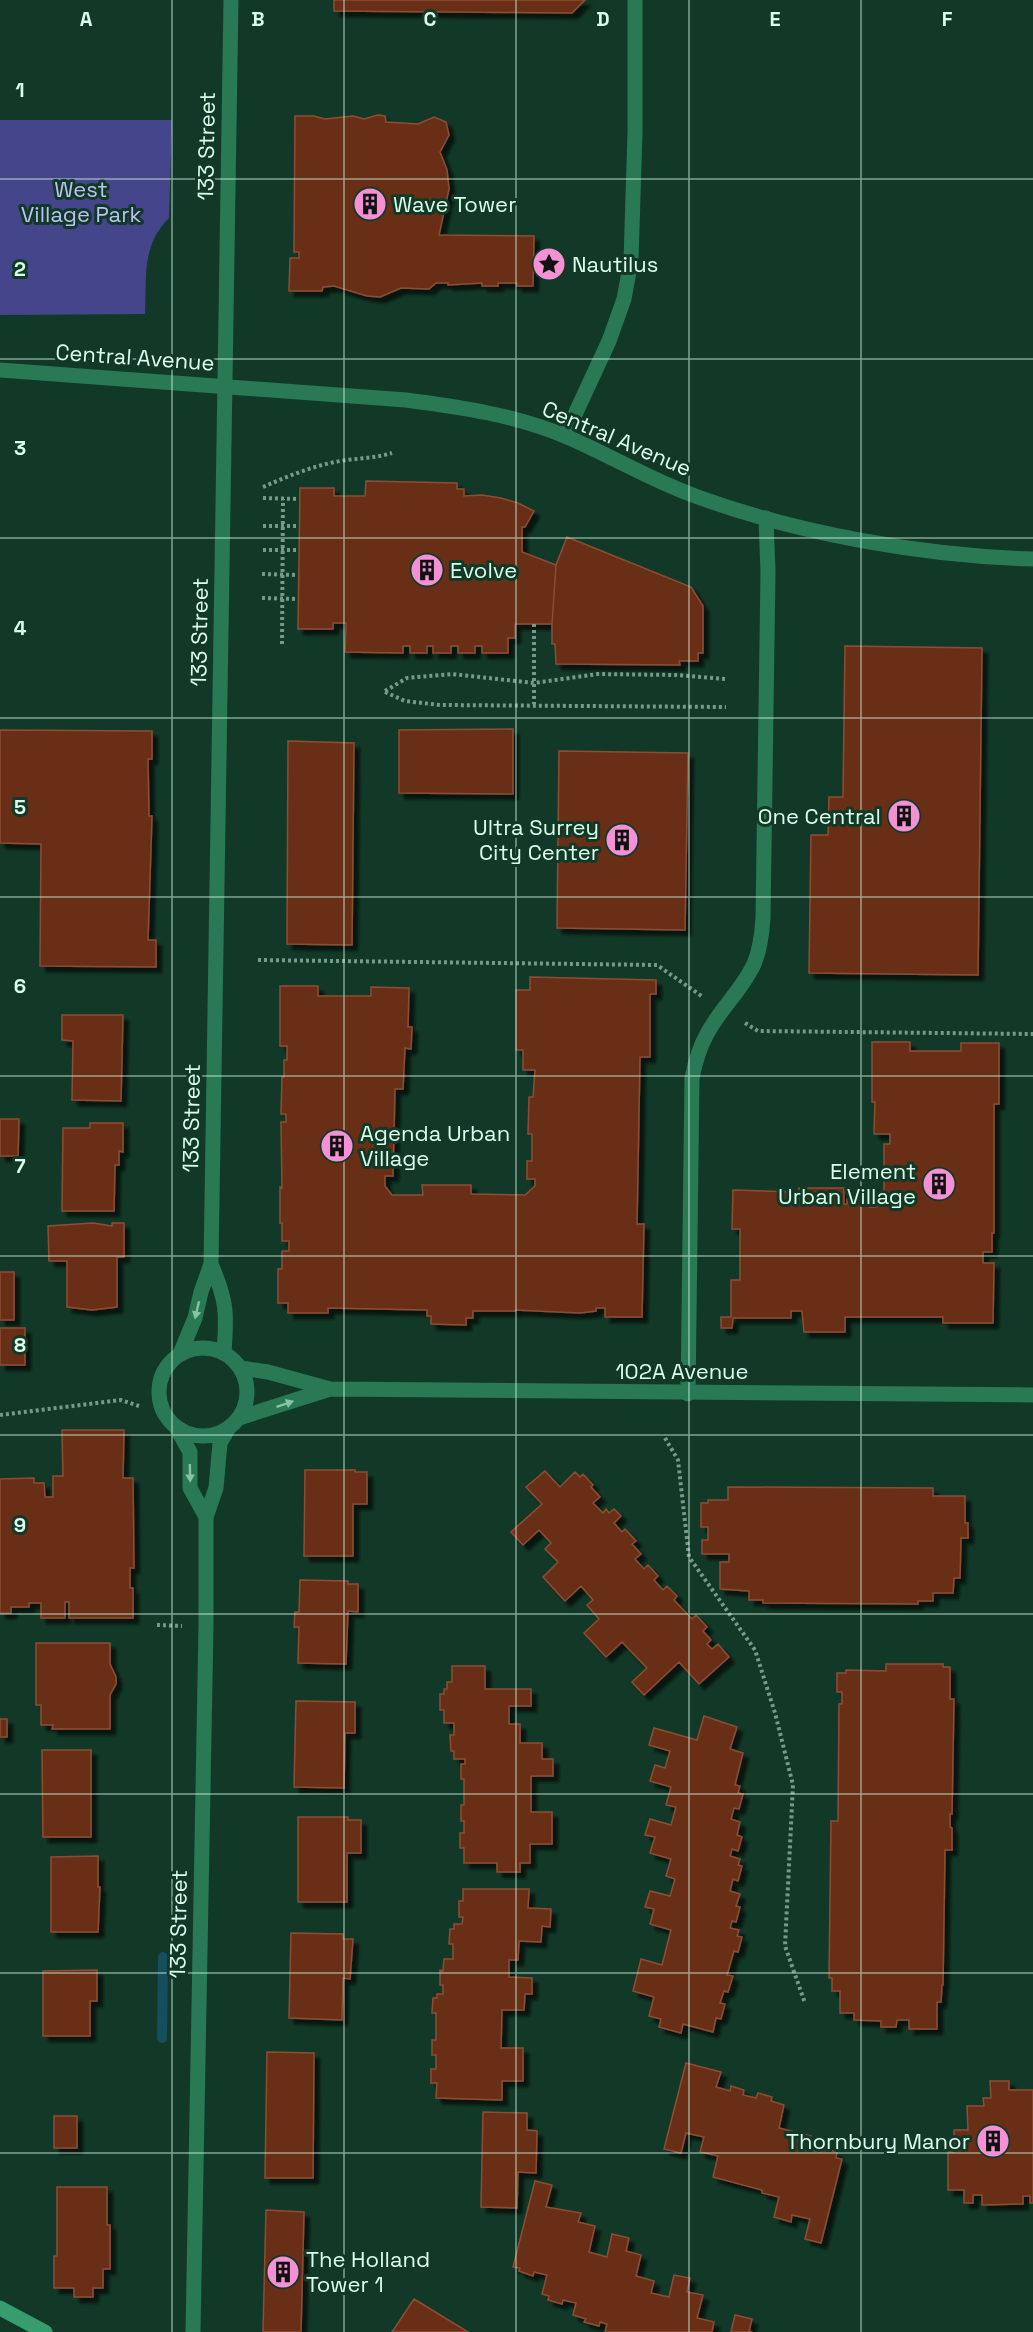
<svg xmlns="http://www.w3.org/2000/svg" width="1033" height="2332" font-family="'Space Grotesk',sans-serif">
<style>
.green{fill:#45458b}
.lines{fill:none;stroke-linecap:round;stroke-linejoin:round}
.stream{stroke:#154e5d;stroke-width:10}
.building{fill:#692d16;stroke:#8d4d36;stroke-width:1.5;filter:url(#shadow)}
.path{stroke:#759a87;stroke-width:4;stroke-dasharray:3 3;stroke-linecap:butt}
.service{stroke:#297955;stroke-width:15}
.minor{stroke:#297955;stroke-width:15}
.tertiary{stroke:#297955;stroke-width:15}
.secondary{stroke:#379c6e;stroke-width:15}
.oneway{fill:#8ac2a6}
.grid{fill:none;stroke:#dafee9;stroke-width:1.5;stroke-opacity:0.55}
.labels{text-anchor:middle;stroke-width:6;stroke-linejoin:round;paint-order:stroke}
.street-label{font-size:22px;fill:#dafee9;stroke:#123927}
.park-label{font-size:22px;fill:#bbc0f5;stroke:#123927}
.poi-label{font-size:22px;fill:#dafee9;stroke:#123927;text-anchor:start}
.grid-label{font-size:20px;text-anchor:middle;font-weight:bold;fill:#dafee9;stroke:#123927;stroke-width:6;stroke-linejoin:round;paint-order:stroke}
</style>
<defs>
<filter id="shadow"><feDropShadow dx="5.5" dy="5.5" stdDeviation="1.5" flood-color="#0009"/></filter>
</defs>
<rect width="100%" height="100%" fill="#123927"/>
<path class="green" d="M0 120H172L169 218C141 246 147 276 145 314L0 315Z"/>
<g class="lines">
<path class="stream" d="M162 2038 163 1957"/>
</g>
<path class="building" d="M334 0H585L572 13 334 11Z
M378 115 385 116 386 122 418 124 434 117 446 122 449 135 440 152 447 170 449 189 439 235 534 236 533 286H517V283H498V286H482V283L448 285V283H436L429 289 401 288 380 297 367 296 334 286 323 287 322 291H289L290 258H299V252H294L295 116H314L325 119 353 116 364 119Z
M366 481 457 483V489H464V496L482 495 501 498 518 503 534 511 525 527H522V552L556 565 552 624H515V638H508V653H482V646H475V653H458V646H451V653H433V646H427V653H410V646H403V653L345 652 346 623H333V629H298L300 488H334V496H365Z
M567 537 691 587 703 606V653H698V661H679L680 665 556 664 555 644H552V624L556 565Z
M845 646 982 648 978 975 809 973 811 835H828L829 797H843Z
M513 729V794L399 793V730Z
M0 730 152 731V759H148L149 816H152L148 940H156V967L40 966 41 844 0 843Z
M288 741 354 743 352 945 287 944Z
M559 751 688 753 685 930 557 928Z
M530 977 656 980V994H650V1057H640L637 1224H644L642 1317H605V1308H596V1311L580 1313 515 1310V1311H473V1318H466V1325L431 1324V1316H427V1310L328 1308V1313H288V1303H278V1269H282V1251H289V1241H282V1223H280V1187L282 1188 281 1122H286V1114H281L282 1077H284V1060H287V1046H280V986H318V996H371V987L409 988 408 1027H412L411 1049 405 1048 403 1089H395L393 1176H385V1186L392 1195H423L422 1185H471V1194L525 1195 535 1186V1179H527V1161H532V1134H528L529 1097H533L535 1070H523V1050H516V990H530Z
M62 1015H123L121 1101 72 1100 73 1041 62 1040Z
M872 1042H910V1051H961V1043H999V1104H994V1233H992V1252H983V1263H994L993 1323H943V1317H845V1332H804L802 1311H791V1318H733L732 1328H721V1317H731V1280H740V1229H732L733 1190 792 1192V1200L799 1199V1188H844V1204H847V1199H869V1207H876L884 1200V1144H890V1134H874L875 1102H872Z
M0 1119H19L18 1156H0Z
M90 1123H123V1152L119 1151V1165H115L114 1211H62L63 1128H90Z
M93 1223 112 1226V1223H124V1257H117V1307L92 1310 67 1307V1261H49L48 1226Z
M0 1272H14V1320H0Z
M0 1328H25V1365H0Z
M62 1430H124L123 1478H133L134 1568H130V1588H133V1618H69V1602H65V1618H41V1603H29V1607H11V1613H0V1479L34 1478V1483H44L45 1497H53V1476H63Z
M305 1470H355V1472H367V1504H353V1556H304Z
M545 1471 560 1487 575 1472 580 1477 583 1474 593 1485 591 1487 600 1497 593 1503 603 1513 606 1509 609 1513 614 1509 621 1516 614 1523 622 1532 625 1529 636 1541 632 1544 641 1554 635 1559 644 1569 648 1565 658 1576 654 1580 663 1590 667 1586 677 1596 674 1600 692 1619 696 1615 707 1627 703 1631 711 1640 707 1644 712 1649 718 1644 729 1657 699 1684 679 1662 644 1695 632 1682 647 1668 622 1642 606 1657 584 1633 599 1619 587 1605 593 1600 581 1586 565 1601 543 1577 558 1562 545 1549 551 1543 539 1530 523 1545 511 1532 542 1504 526 1487Z
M728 1487 933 1488V1496H965V1523H968V1538H961L960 1578H954L953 1593H933V1601H918V1604L763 1603V1600H749V1591L720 1589V1562H729V1554H702V1540H708V1527H701V1503H708V1500H728Z
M300 1580 348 1581V1584H358V1612L348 1611 346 1664 298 1663 299 1627H294L295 1612H299Z
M36 1643H110V1664L116 1677V1684L110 1695V1729H52L53 1725H41V1705H36Z
M886 1664H943V1667H950V1699H954L952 1814H950V1827L952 1828V1850H945L943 1985H942L941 2002H937V2029H909V2020H897L896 2027H881V2021L854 2020V2013H840V1991H832V1978H829L831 1821H838L839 1704H842V1692H837V1673H846V1670L886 1671Z
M452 1666H485V1689H531V1706H509V1724H520V1743H542V1759H553V1776H531V1812H552V1844H530V1863H520V1872H497V1863H464V1848H460V1833H464V1821H461V1805H464V1779H461V1764H465V1759H454V1751H451L450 1735H454V1723H444V1710H440V1694H444V1689H447V1682H452Z
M296 1701 355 1702V1733H345L344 1788 294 1787Z
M704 1716 737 1727 730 1749 743 1753 735 1785 740 1786 738 1793 743 1794 739 1809 734 1808 731 1819 740 1822 737 1835 742 1837 738 1851 732 1849 730 1856 740 1859 738 1865 742 1866 738 1881 733 1879 730 1891 740 1894 736 1906 740 1907 736 1922 732 1921 730 1928 739 1930 737 1936 742 1937 738 1952 734 1951 727 1975 733 1976 728 1992 724 1991 720 2003 725 2004 721 2019 716 2018 713 2032 683 2024 681 2033 659 2027 661 2019 649 2016 654 1997 633 1991 641 1959 662 1965 671 1930 650 1924 654 1909 645 1907 650 1891 670 1896 675 1879 666 1876 671 1859 650 1853 655 1837 645 1835 650 1819 671 1825 676 1807 666 1805 671 1787 650 1781 655 1765 665 1768 670 1751 649 1745 654 1728 697 1740Z
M0 1719H7V1737H0Z
M42 1750H91V1837H43Z
M298 1817H348V1820H361V1853H347V1902H298Z
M98 1856V1887H100L98 1932H51V1857Z
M463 1889H529L528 1908 551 1909 550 1927 542 1926 541 1942 519 1941 518 1960H509V1977L532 1978V1994H525L524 2010H502L501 2048H523V2081H502V2100L436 2098 437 2083H431V2069H436V2055H432V2040H436V2013H432L433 1998H437V1994H443V1985H440V1970L443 1971 444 1959H453V1944H449L450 1929H454V1924H462L463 1917H459V1901H463Z
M291 1933 343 1934V1939H353L350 1979 343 1978 342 2020 289 2018Z
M97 1970V2001H90V2036H43V1971Z
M267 2052 314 2053 313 2178H265Z
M686 2063 721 2072 716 2087 730 2091 731 2086 744 2090 743 2095 756 2098 758 2093 772 2097 771 2101 784 2105 779 2128 811 2136 808 2149 821 2152 822 2148 837 2152 836 2158 842 2159 821 2243 805 2239 810 2219 792 2215 791 2222 774 2217 779 2197 762 2193V2190L713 2177 718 2156 700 2152 704 2137 686 2133 681 2153 664 2149Z
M990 2081H1009V2090H1033V2203H1030V2196H1023V2204L982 2205V2195H973V2203H964V2190H948V2152H954V2130H968L967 2106H984L983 2098H991Z
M483 2112 527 2113V2130L537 2131 536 2173 518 2172 517 2208 481 2207Z
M54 2116H77V2148H54Z
M535 2181 552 2185 546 2207 581 2213 578 2222 595 2226 589 2252 607 2257 612 2234 629 2238 626 2251 641 2255 636 2276 654 2281 651 2293 669 2297 674 2275 690 2278 687 2292 703 2295 697 2318 714 2322 712 2332H605L607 2324 600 2322 599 2326 584 2322 586 2319 573 2315 576 2303 563 2300 562 2304 548 2300 549 2296 542 2294 547 2275 534 2272 533 2276 519 2271 520 2268 513 2267Z
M57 2187H107V2225H110V2269H103V2288H93V2297H74V2288H54V2256H57Z
M266 2210 304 2212 301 2332H263Z
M414 2299 468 2332H392Z
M735 2315 752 2319 749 2331 752 2332H731Z"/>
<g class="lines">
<path class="path" d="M263 487C286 477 310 467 335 462 354 458 373 459 392 453
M263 498 299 499
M263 526H299
M263 550H299
M262 574 298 575
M262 598 298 599
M534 624V704
M282 644 283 499
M385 691 407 678 452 674 534 683 598 674 676 675 726 679
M385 692 405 701 440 705 726 707
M258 960 657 965 703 997
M745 1023 758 1031 1033 1034
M0 1415 121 1400 139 1406
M665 1438 678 1460 689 1557 755 1650 775 1713 793 1785 785 1946 805 2003
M157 1625 182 1626"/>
<path class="service" d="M565 436 609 341 624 299 631 261 635 132V0
M688 1394 692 1078C695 1063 699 1048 707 1034 720 1009 742 990 754 964 760 950 762 934 763 918L768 572 766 518"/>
<path class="minor" d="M211 1264C227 1301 227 1313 224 1353
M159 1392a44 44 0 1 1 88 0a44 44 0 1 1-88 0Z
M180 1354 195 1318 201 1292 211 1264 231 0
M241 1368 268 1372 330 1389 1033 1395
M239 1418 330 1389
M177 1429 190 1452V1488L206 1517
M193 2332 206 1626V1517L216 1488 220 1443 228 1429"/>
<path class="tertiary" d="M0 370 406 400C460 407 515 415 565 436 610 455 652 481 698 497 799 534 925 556 1033 559"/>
<path class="secondary" d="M0 2308 45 2332"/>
</g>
<defs><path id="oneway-solid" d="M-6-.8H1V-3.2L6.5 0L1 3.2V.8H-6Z" transform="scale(1.5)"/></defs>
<g class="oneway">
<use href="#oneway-solid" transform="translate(197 1310) rotate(103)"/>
<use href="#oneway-solid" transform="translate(285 1404) rotate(-19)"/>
<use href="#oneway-solid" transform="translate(190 1473) rotate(89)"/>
</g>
<path class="grid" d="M172 0V2332M344 0V2332M516 0V2332M689 0V2332M861 0V2332M0 179H1033M0 359H1033M0 538H1033M0 718H1033M0 897H1033M0 1076H1033M0 1256H1033M0 1435H1033M0 1614H1033M0 1794H1033M0 1973H1033M0 2153H1033"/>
<defs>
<g id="building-disc" transform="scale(1.725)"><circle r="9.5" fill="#f491d4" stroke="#123927"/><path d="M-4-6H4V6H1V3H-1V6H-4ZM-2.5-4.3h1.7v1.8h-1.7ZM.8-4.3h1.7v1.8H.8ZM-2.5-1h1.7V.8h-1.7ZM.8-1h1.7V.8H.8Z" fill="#111"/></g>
<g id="sight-disc" transform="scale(1.725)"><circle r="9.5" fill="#f491d4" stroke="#123927"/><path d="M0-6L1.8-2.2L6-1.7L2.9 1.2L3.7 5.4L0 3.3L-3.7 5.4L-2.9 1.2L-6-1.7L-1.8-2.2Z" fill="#111"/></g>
</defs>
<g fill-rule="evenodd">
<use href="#building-disc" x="370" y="204"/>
<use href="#sight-disc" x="549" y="264"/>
<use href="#building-disc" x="427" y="570"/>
<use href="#building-disc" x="904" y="816"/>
<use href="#building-disc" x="622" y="840"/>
<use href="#building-disc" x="337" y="1146"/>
<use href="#building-disc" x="939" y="1184"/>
<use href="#building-disc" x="993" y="2141"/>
<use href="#building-disc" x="283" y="2272"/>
</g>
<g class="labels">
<g class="street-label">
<text transform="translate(206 146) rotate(-89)" y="8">133 Street</text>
<text transform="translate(135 357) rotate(4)" y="8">Central Avenue</text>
<text transform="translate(617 438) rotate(23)" y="8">Central Avenue</text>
<text transform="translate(199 632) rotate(-89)" y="8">133 Street</text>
<text transform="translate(191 1118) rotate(-89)" y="8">133 Street</text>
<text x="682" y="1379">102A Avenue</text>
<text transform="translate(178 1924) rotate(-89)" y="8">133 Street</text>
</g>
<g class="park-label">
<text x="81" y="197">West<tspan x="81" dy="25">Village Park</tspan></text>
</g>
<g class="poi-label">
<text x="393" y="212">Wave Tower</text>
<text x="572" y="272">Nautilus</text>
<text x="450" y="578">Evolve</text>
<text x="881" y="824" text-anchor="end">One Central</text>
<text x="599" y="835" text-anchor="end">Ultra Surrey<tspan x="599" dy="25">City Center</tspan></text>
<text x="360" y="1141">Agenda Urban<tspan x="360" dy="25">Village</tspan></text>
<text x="916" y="1179" text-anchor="end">Element<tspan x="916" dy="25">Urban Village</tspan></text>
<text x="970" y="2149" text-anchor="end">Thornbury Manor</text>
<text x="306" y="2267">The Holland<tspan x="306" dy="25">Tower 1</tspan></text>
</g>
</g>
<g class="grid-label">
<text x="86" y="26">A</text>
<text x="258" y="26">B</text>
<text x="430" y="26">C</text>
<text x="603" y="26">D</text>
<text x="775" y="26">E</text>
<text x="947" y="26">F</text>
<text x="20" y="97">1</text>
<text x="20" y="276">2</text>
<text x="20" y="455">3</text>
<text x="20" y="635">4</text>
<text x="20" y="814">5</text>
<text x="20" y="993">6</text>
<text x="20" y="1173">7</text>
<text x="20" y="1352">8</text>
<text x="20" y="1532">9</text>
</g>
</svg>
